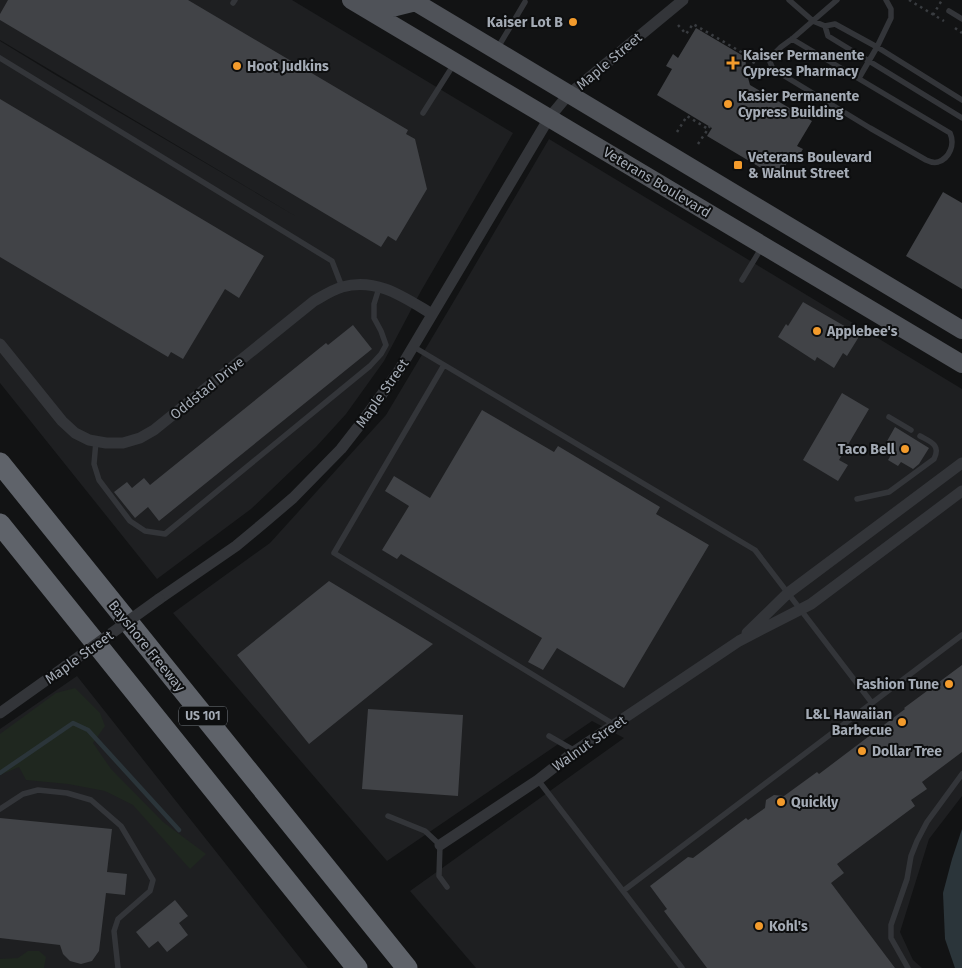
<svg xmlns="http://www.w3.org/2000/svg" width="962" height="968" font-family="'Fira Sans',sans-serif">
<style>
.built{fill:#1e1f21}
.green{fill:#1f271f}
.water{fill:#2b353a}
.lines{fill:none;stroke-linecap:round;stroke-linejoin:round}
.stream{stroke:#2b353a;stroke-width:4.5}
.building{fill:#414347}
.path{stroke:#393c40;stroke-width:2.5;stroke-dasharray:2.5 4;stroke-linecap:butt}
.service{stroke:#333539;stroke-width:5.5}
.minor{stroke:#333539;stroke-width:11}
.primary{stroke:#4f5258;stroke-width:18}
.motorway{stroke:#5f636a;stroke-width:21}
.minor-bridge{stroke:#333539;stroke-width:11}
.poi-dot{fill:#f39b2c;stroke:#0d0e0f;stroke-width:2}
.labels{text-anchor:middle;stroke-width:4;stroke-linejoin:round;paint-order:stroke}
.shield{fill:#0d0e0f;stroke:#777c83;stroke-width:1}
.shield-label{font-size:12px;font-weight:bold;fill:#a4abb5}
.poi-label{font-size:14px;font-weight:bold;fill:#a4abb5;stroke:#0d0e0f;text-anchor:start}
.street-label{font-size:14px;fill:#a4abb5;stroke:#0d0e0f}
</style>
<rect width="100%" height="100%" fill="#121314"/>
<path class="built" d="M0 0H292L513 133 421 291 384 361 346 414 316 447 251 509 157 579 0 383V41L54 74 297 217 0 40Z
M549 139 962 389V796L929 839 900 932 913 960 922 968H476L410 891 624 738 592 721 387 861 173 613 270 543 386 415 454 301Z
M77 676 308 968H0V729Z"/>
<path class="green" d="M75 688 100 713 105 726 93 743 111 769 163 822 206 854 190 869 133 805 105 791 68 784 26 780 19 767 0 775V734L56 693Z
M28 951H39L46 957 44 968H0V959L18 958Z"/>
<path class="water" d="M962 829V968H955L945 939 943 893 952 859Z"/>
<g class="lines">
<path class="stream" d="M0 773 73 723 88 730 179 830"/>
</g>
<path class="building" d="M8 0H188L408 130 406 134 415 139 427 189 396 241 388 236 381 247 0 20V14Z
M696 28 745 57 747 74 750 85 812 121 797 146 803 149 795 162 790 158 778 178 707 136 712 128 657 95 672 69 666 66 673 54 678 58Z
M0 99 264 256 239 298 225 289 183 359 171 352 168 357 0 257Z
M943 192 962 203V289L906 256Z
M803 302 860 335 847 356 843 353 834 368 817 357 815 361 778 337 786 324 788 326Z
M353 325 372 349 159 521 148 507 135 518 114 492 127 482 132 488 144 478 150 485 326 343 328 345Z
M842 393 869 409 839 460 848 465 838 481 803 460Z
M482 410 554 452 558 446 660 507 656 514 709 545 624 688 557 648 543 670 528 662 542 638 401 554 397 559 382 550 409 506 385 491 394 476 430 498Z
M895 427 929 448 919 464 913 469 901 462 898 466 888 460 891 455 882 450Z
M329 581 433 644 309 744 237 655Z
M962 665V752L922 782 927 789 911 800 915 806 837 864 844 873 831 883 895 968H707L664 911 667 909 650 886 688 857 693 858 746 818 748 820 765 808 766 800 774 795 784 796 817 772 819 774 905 709 904 708Z
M368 709 463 715 458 796 362 789Z
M0 818 112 829 107 872 127 874 125 895 106 893 99 951 92 961 81 964 70 961 63 954 60 945 0 938Z
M175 900 188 916 179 923 188 935 167 952 158 941 149 948 136 932Z"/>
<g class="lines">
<path class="path" d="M909 0 944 21
M933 15 942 0
M678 25 686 34 693 24 755 60 747 74
M955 28 962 33
M677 132 687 116 708 129
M698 144 710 126"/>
<path class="service" d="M789 0 813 21 825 26 835 24 877 47 962 100
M233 3 235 0
M949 11 962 19
M825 26 828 36 962 118
M792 39 950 133C955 144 950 158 938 162 934 163 930 162 926 160L870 128 773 69 770 62 772 56 781 47 792 39 837 0
M497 49 525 2
M0 58 332 261 342 287
M859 78 877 47 891 18V9L886 0
M423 113 454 64
M742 280 762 247
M414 347 755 550 872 703
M444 365 334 553 615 725
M889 417 911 430
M96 441 94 464 99 480 130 521 145 531 165 534 370 366 381 354 386 345 381 331 374 318V304L379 288
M857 499 889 492 934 459C941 445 931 442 920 436
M549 736 575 751
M538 780 682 968
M0 809 23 794 38 790 67 793 91 800 121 826 153 880 150 891 118 919 114 931 118 968
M388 816 425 831 440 845 439 876 447 887
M623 891 962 635
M908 968 891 938V925L907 879 911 856 917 841 927 822 962 774"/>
<path class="minor" d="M0 344 62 421 75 433 89 440 106 443H123L140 438 154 430 314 301C323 296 332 290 342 287 377 277 405 298 432 314
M159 599 236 546 266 521 293 498 341 449 362 422 398 372 549 118 568 95 683 0
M747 633 788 593 962 463
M0 713 66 666
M440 845 538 780 575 751 739 641 811 604 962 491"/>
<path class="primary" d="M351 0 962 364
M412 0 962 330
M366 9 396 7 416 2"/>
<path class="motorway" d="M0 463 407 968
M0 524 357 968"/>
<path class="minor-bridge" d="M66 666 159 599"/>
</g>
<g class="poi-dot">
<circle cx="573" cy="22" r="5"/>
<path d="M730.5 55.5h5v5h5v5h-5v5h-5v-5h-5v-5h5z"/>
<circle cx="237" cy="66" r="5"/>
<circle cx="728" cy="104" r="5"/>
<rect x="733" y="160" width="10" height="10" rx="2.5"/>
<circle cx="817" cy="331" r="5"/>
<circle cx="905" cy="449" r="5"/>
<circle cx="949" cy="684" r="5"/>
<circle cx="902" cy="722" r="5"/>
<circle cx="862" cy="751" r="5"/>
<circle cx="781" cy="802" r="5"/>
<circle cx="759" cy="926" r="5"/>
</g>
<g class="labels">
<rect class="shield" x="179" y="706.5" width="48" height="19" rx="4"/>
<g class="shield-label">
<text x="203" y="720">US 101</text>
</g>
<g class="poi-label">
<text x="563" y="27" text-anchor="end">Kaiser Lot B</text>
<text x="743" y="60">Kaiser Permanente<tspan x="743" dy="16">Cypress Pharmacy</tspan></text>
<text x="247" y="71">Hoot Judkins</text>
<text x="738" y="101">Kasier Permanente<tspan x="738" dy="16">Cypress Building</tspan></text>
<text x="748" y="162">Veterans Boulevard<tspan x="748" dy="16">&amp; Walnut Street</tspan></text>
<text x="827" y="336">Applebee's</text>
<text x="895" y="454" text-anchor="end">Taco Bell</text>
<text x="939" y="689" text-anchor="end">Fashion Tune</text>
<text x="892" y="719" text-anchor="end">L&amp;L Hawaiian<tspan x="892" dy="16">Barbecue</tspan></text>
<text x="872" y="756">Dollar Tree</text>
<text x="791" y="807">Quickly</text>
<text x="769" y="931">Kohl's</text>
</g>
<g class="street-label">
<text transform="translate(609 61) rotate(-40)" y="5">Maple Street</text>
<text transform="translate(657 182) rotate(31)" y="5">Veterans Boulevard</text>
<text transform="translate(207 388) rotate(-39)" y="5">Oddstad Drive</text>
<text transform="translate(382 393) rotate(-55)" y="5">Maple Street</text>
<text transform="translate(147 646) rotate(51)" y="5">Bayshore Freeway</text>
<text transform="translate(79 657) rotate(-36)" y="5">Maple Street</text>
<text transform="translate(589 743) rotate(-35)" y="5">Walnut Street</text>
</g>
</g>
</svg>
